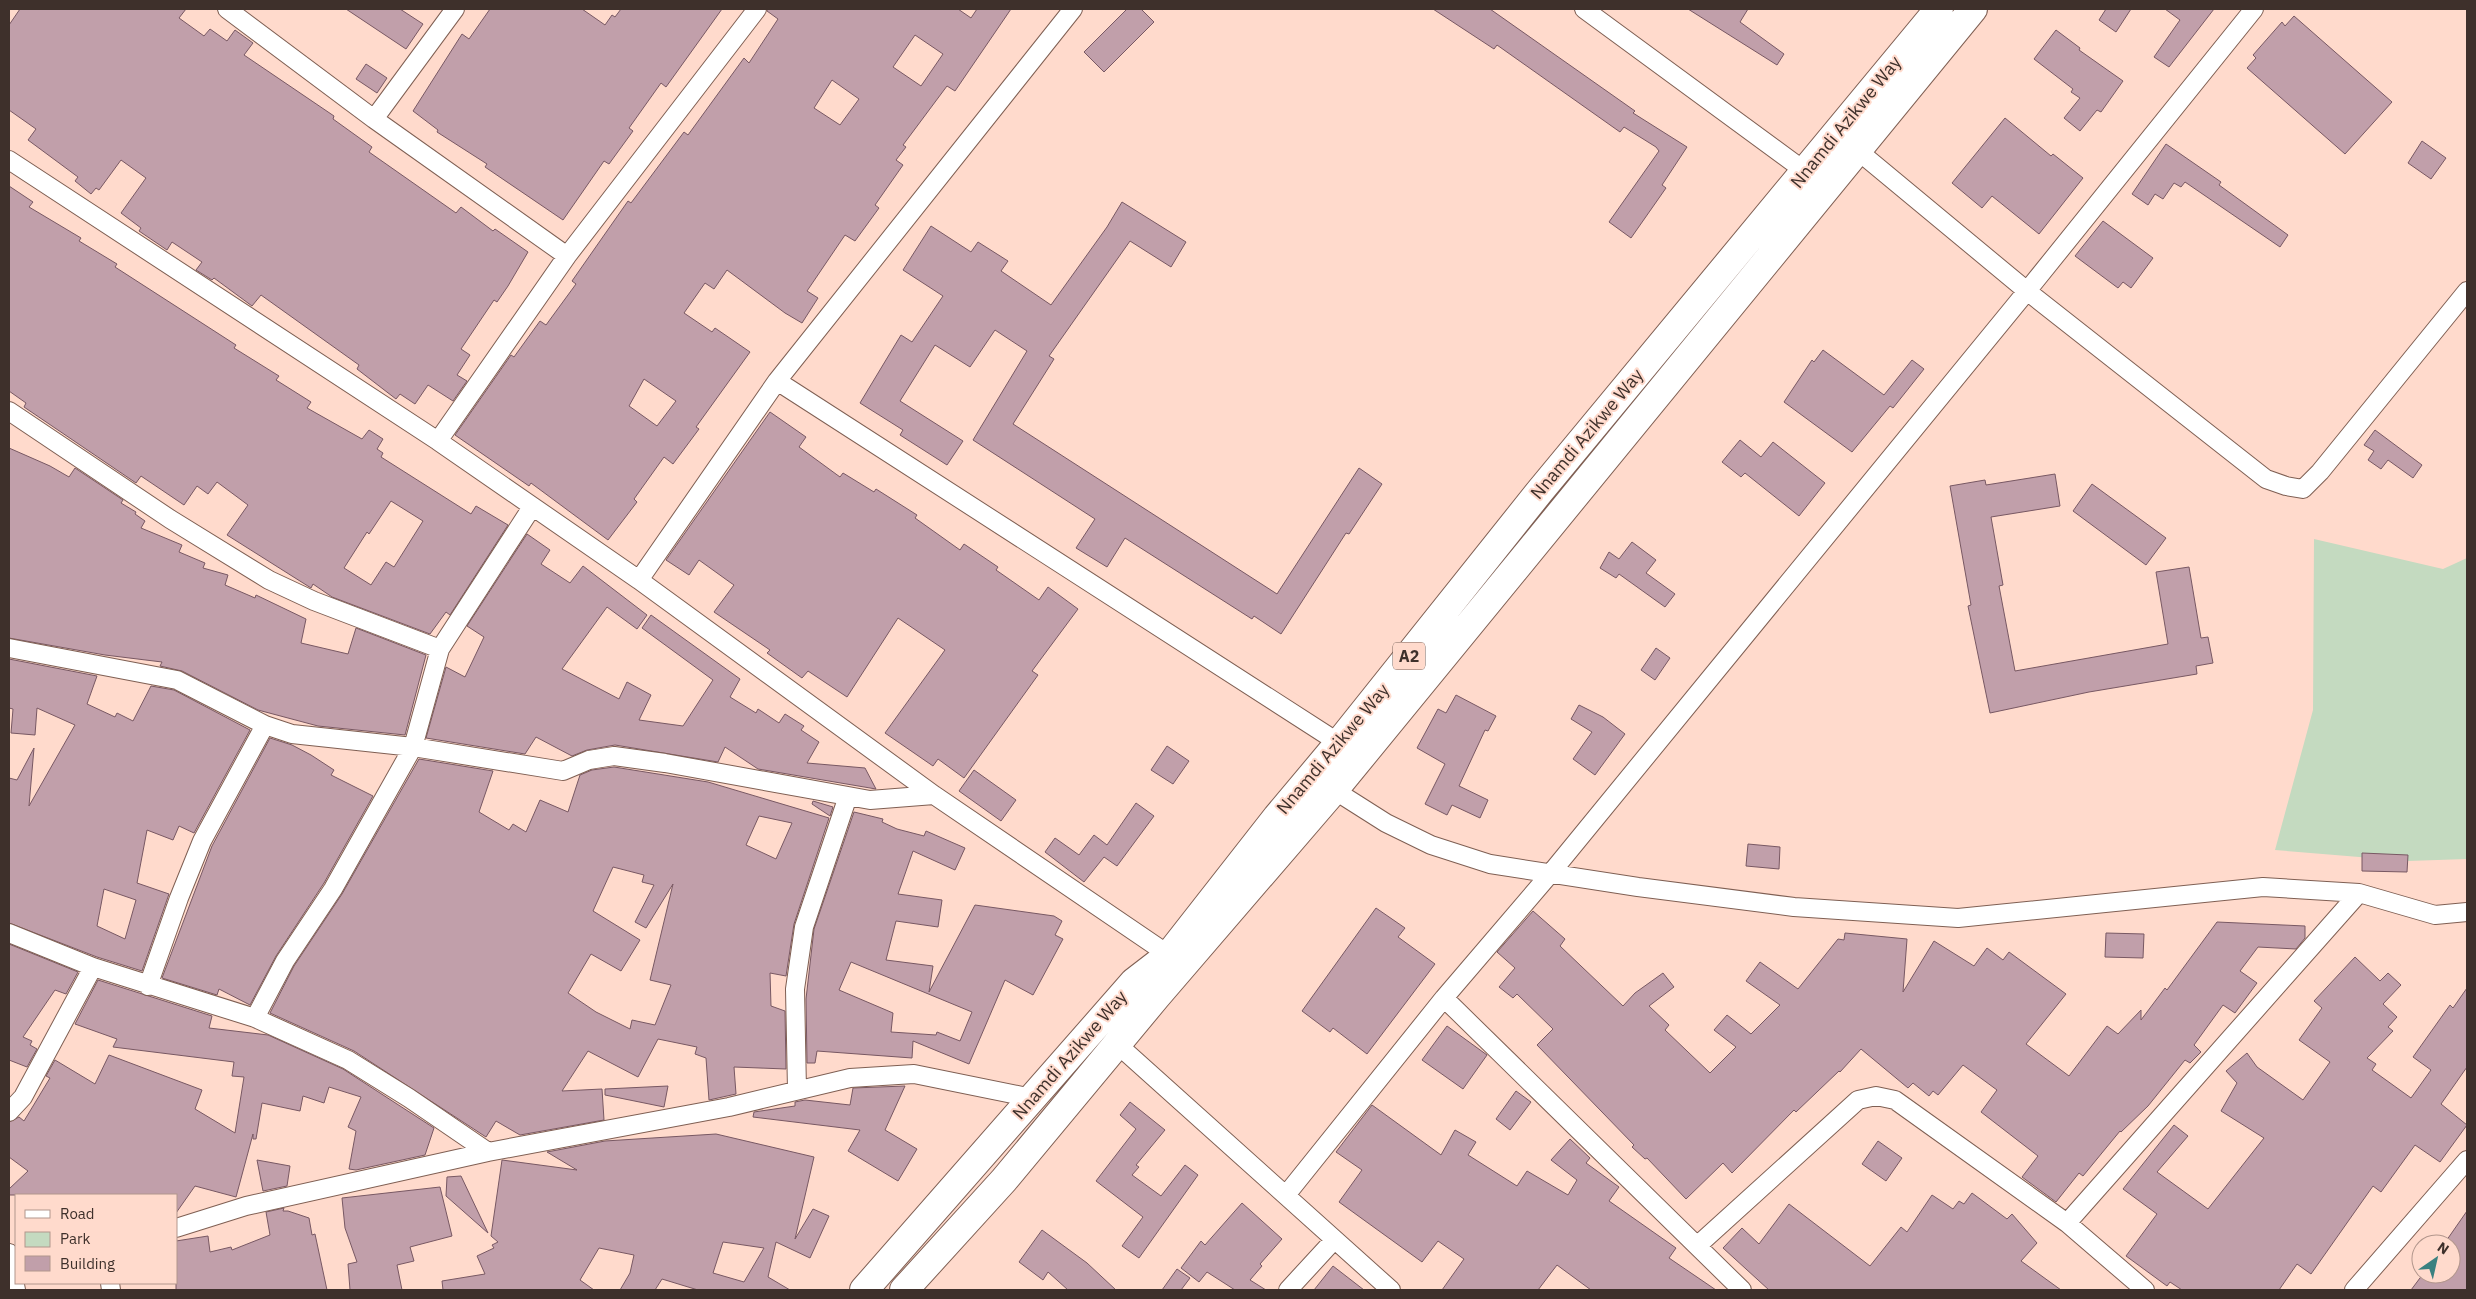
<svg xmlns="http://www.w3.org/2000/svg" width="2476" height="1299" font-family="'IBM Plex Sans',sans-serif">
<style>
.green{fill:#c4dac0}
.building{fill:#c19faa;stroke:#785863;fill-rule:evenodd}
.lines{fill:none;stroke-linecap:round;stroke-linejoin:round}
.minor-casing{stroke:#7f5f53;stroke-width:20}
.trunk-casing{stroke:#7f5f53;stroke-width:30}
.minor{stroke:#fff;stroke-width:18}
.trunk{stroke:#fff;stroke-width:28}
.labels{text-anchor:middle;stroke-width:4;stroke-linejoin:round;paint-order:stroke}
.shield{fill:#ffdacc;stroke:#78635b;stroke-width:1}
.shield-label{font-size:16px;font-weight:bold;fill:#3e302b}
.street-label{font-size:18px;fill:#3e302b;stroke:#ffdacc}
</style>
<rect width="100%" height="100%" fill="#ffdacc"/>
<path class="green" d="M2314 539 2443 569 2467 558V859L2408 861 2275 850 2313 710Z"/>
<path class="building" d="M20 9H186L179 18 204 36 210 29 227 41 235 30 253 43 244 55 334 116 333 119 372 147 369 152 456 213 461 207 493 231 495 229 528 252 508 286 497 302 494 300 461 349 470 355 457 375 467 381 453 401 428 385 415 404 400 394 396 399 357 369 359 365 261 295 252 306 214 278 212 280 196 270 202 262 172 242 167 250 139 231 141 228 121 213 146 178 121 160 99 190 96 188 91 194 75 181 78 177 28 140 36 129 9 110V25Z
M346 9H400L423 24 406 49Z
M490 9H582L605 25 612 15 615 17 621 9H722L666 87 661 83 629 128 633 131 609 164 604 161 563 220 485 167 487 164 437 132 438 130 413 111 462 34 469 39Z
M767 9H958L971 18 977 9H1011L955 91 947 86 903 145 906 147 896 160 903 165 875 205 879 208 855 241 845 235 807 291 818 298 802 323 785 313 727 270 714 289 705 283 684 313 712 332 715 328 750 352 696 427 699 429 673 464 664 457 634 499 637 502 608 540 531 483 529 486 455 435 511 355 514 357 540 321 546 325 576 284 572 281 628 201 631 203 684 132 688 135 744 58 749 63 778 19 767 11ZM915 35 943 54 921 86 893 67ZM832 80 859 99 840 125 814 108ZM644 379 676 401 657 426 629 406Z
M1127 9H1141L1154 22 1104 72 1084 52Z
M1433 9H1490L1635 111 1633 113 1687 147 1662 185 1666 188 1631 238 1609 222 1659 151 1656 147 1624 127 1620 132 1497 45 1494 49Z
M1688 9H1748L1740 22 1784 54 1777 65Z
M2106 9H2131L2116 32 2099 20Z
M2165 9H2214L2169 67 2154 57 2180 20Z
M2294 16 2392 102 2345 154 2247 68 2256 58 2253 55 2282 22 2285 26Z
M2056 30 2080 48 2079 50 2123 81 2101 112 2097 110 2080 131 2064 118 2080 98 2071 92 2073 89 2034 59Z
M366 64 387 78 377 93 356 79Z
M2005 118 2051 156 2053 154 2083 178 2039 234 1992 196 1982 208 1952 183Z
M2422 141 2446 158 2431 179 2408 163Z
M2166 144 2221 182 2219 185 2288 235 2280 247 2185 182 2181 187 2174 183 2163 199 2155 194 2148 205 2132 194Z
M9 186 33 202 29 207 81 238 79 241 117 264 115 267 236 345 234 348 279 376 276 380 311 402 307 408 362 439 369 430 383 439 377 449 383 453 381 457 471 514 476 506 508 525 450 615 446 612 430 634 332 597 313 584 311 588 227 535 248 505 217 482 208 494 197 486 184 505 141 476 136 483 24 407 26 403 9 391ZM391 501 423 521 394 567 386 562 371 585 344 568 367 532 369 534Z
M1122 202 1186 242 1171 267 1130 241 1049 356 1054 359 1013 424 1277 594 1359 468 1382 484 1349 534 1346 533 1281 634 1254 616 1252 619 1125 538 1107 567 1076 548 1095 519 973 440 1027 351 995 330 970 367 935 345 900 401 963 441 947 465 900 435 903 430 860 403 901 335 912 342 943 296 903 270 931 226 971 252 978 242 1008 261 1001 271 1051 305 1107 227Z
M2103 221 2153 258 2131 288 2123 282 2118 288 2075 256Z
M1823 350 1884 395 1912 360 1924 369 1893 408 1890 406 1852 452 1784 402 1812 360 1814 362Z
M770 412 806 437 799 447 840 477 843 473 874 492 876 489 917 515 915 518 960 550 964 544 998 567 996 570 1039 600 1048 587 1078 609 1032 671 1038 675 964 778 938 759 933 766 885 733 945 650 898 618 847 697 808 671 802 678 767 653 770 650 714 612 734 585 731 583 699 560 689 575 666 560Z
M2375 430 2422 465 2413 478 2388 460 2381 469 2368 460 2374 451 2364 445Z
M1740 440 1761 457 1773 442 1825 483 1799 516 1745 473 1741 477 1722 462Z
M9 448 50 466 69 477 75 468 123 500 121 503 136 512 135 514 145 521 141 528 182 545 179 552 205 563 203 568 228 575 225 585 255 598 256 595 306 619 301 643 348 654 356 628 426 655 405 735 318 726 258 710 182 671 160 666 162 662 105 655 9 638Z
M2055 474 2060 506 1991 517 2003 585 1999 586 2015 671 2168 644 2156 572 2189 567 2201 638 2208 637 2213 663 2196 666 2197 674 2089 692 1990 713 1968 606 1971 605 1950 486 1985 480 1986 485Z
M2092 484 2166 538 2146 565 2073 511Z
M527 534 550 550 541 564 570 583 583 566 647 615 637 629 607 607 562 669 619 699 627 682 651 695 639 720 683 726 713 680 642 628 651 615 740 679 730 697 756 713 758 709 779 723 785 714 804 726 801 730 819 742 807 763 865 768 876 789 758 769 725 747 718 762 615 745 587 750 572 756 536 737 525 754 426 738 446 667 465 677 484 637 467 626Z
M1632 542 1656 560 1646 573 1675 594 1665 607 1619 574 1616 578 1600 568 1609 552 1619 559Z
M1656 648 1670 658 1655 680 1641 670Z
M9 659 97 676 87 704 115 717 117 713 133 721 151 686 174 690 250 730 194 833 179 826 173 840 147 830 137 883 169 894 142 971 97 957 9 923V778L17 780 34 748 29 806 75 725 37 708 35 735 11 733 13 709 9 708ZM104 889 136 900 125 939 97 926Z
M1456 695 1496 716 1488 731 1485 730 1459 786 1488 800 1480 818 1452 805 1447 815 1425 804 1445 764 1417 748 1438 709 1446 713Z
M1579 705 1603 717 1625 734 1595 775 1573 759 1592 732 1571 719Z
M270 738 292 745 311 755 334 770 331 775 373 796 324 883 276 956 250 1005 219 989 217 995 162 978 212 846Z
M1167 746 1189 761 1173 784 1151 770Z
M419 759 493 771 479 812 509 830 513 824 526 832 540 800 568 812 580 775 592 770 614 767 708 782 829 818 794 924 786 976 770 973 771 1006 785 1011 786 1069 734 1067 736 1094 709 1100 706 1058 695 1054 697 1047 658 1039 638 1077 588 1051 562 1091 602 1089 604 1120 520 1135 496 1121 486 1137 354 1051 270 1013 294 966 342 894ZM759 816 792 823 776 859 746 845ZM613 867 644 875 642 882 654 885 635 922 646 928 673 884 650 980 671 985 655 1025 632 1020 630 1029 596 1012 568 993 591 954 621 971 640 940 593 911Z
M974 770 1016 800 1001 821 959 791Z
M813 801 833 807 830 816 812 804Z
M1136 803 1154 816 1117 866 1104 857 1084 882 1045 852 1055 838 1079 855 1094 835 1107 845Z
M854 812 883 819 882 822 897 829 924 836 926 831 965 848 955 870 913 851 898 894 942 900 938 927 896 921 886 960 933 966 929 992 975 905 1054 916 1062 921 1055 935 1063 939 1033 995 1005 980 969 1064 913 1041 912 1058 817 1051 815 1063H807L806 999 814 929ZM851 962 972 1012 960 1041 937 1032 936 1035 891 1032 893 1013 839 990Z
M1748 844 1780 847 1779 869 1746 866Z
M2362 853 2408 855 2407 872 2362 871Z
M1376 908 1405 928 1398 937 1435 964 1367 1054 1333 1028 1330 1032 1302 1011Z
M1533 911 1565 939 1560 946 1623 1006 1635 993 1663 973 1674 987 1649 1006 1669 1025 1665 1030 1710 1073 1736 1047 1714 1030 1727 1015 1751 1034 1780 1005 1746 981 1760 962 1798 989 1838 939 1844 940 1845 933 1907 939 1903 992 1934 941 1974 966 1987 948 2003 960 2009 952 2066 994 2026 1044 2069 1076 2107 1026 2118 1034 2141 1010V1020L2165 988 2167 990 2217 922 2305 926V938L2296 949 2258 947 2240 971 2257 983 2235 1013 2223 1005 2194 1045 2201 1052 2190 1063 2185 1060 2148 1106 2121 1132 2120 1131 2083 1176 2079 1173 2056 1202 2022 1177 2038 1156 1981 1112 1997 1090 1963 1065 1938 1095 1933 1091 1929 1096 1913 1083 1908 1088 1861 1049 1840 1072 1839 1071 1796 1112 1794 1110 1732 1173 1723 1163 1686 1199 1647 1158 1645 1159 1632 1147 1634 1145 1537 1045 1553 1029 1517 994 1513 998 1499 987 1515 968 1497 952Z
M2106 933 2144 934 2143 958 2105 957Z
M9 944 78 972 66 994 55 990 23 1037 32 1041 30 1045 37 1049 27 1067 9 1060Z
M2355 957 2380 981 2388 973 2401 985 2383 1004 2397 1017 2388 1027 2393 1031 2367 1058 2376 1064 2372 1070 2411 1098 2431 1070 2413 1057 2450 1005 2453 1008 2467 988V1067L2441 1104 2467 1125 2440 1162 2415 1145 2381 1192 2373 1186 2311 1274 2297 1264 2279 1290H2182L2170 1282 2167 1286 2126 1256 2157 1214 2123 1189 2174 1125 2188 1136 2157 1172 2208 1209 2264 1138 2221 1111 2237 1083 2226 1071 2247 1053 2257 1067 2303 1100 2330 1062 2299 1040 2322 1008 2314 1001Z
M98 980 212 1016 209 1028 268 1035 343 1069 434 1128 425 1155 356 1170 349 1169 356 1131 348 1127 361 1097 329 1087 324 1103 303 1096 300 1111 262 1103 256 1139H253V1134L236 1197 195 1186 176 1213V1195H9V1189L28 1171 9 1157V1122L19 1117 24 1121 50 1078 46 1076 55 1060 95 1084 109 1055 202 1090 195 1109 235 1133 244 1077 232 1076 234 1062 113 1047 117 1039 75 1024Z
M1447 1026 1487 1055 1463 1089 1422 1060Z
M668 1086 664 1107 605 1095V1089Z
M905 1086 885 1130 917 1149 898 1181 848 1151 860 1130 753 1117 754 1112 795 1106V1102L805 1100 850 1105 853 1088Z
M1516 1091 1531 1102 1510 1130 1496 1119Z
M1130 1102 1165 1130 1136 1165 1139 1167 1132 1175 1161 1196 1185 1165 1198 1175 1139 1258 1122 1246 1143 1217 1096 1181 1136 1129 1120 1115Z
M1372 1105 1441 1155 1455 1130 1476 1142 1468 1155 1517 1186 1527 1171 1568 1195 1577 1180 1551 1160 1570 1139 1590 1158 1586 1163 1619 1187 1609 1201 1676 1248 1669 1258 1716 1290H1591L1557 1265 1538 1290H1442L1464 1259 1438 1241 1422 1262 1339 1202 1362 1170 1336 1152Z
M716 1134 814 1157 795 1239 813 1209 829 1216 810 1258 776 1242 768 1277 790 1290H698L662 1279 655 1290H620L630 1273 634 1255 599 1248 580 1280 594 1290H443L442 1281 485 1274 477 1256 494 1248 492 1245 498 1242 491 1236 502 1160 577 1170 547 1152 605 1141ZM723 1242 764 1248 744 1282 713 1273Z
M1878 1141 1902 1158 1886 1181 1862 1164Z
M257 1160 290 1166 287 1186 263 1191Z
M461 1176 488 1233 446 1196 447 1177Z
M440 1187 452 1236 410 1247 414 1261 397 1265 402 1290H350L348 1264 357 1262 345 1228 342 1198Z
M1972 1193 2007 1219 2012 1214 2037 1243 2021 1261 2061 1290H1769L1723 1248 1742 1228 1759 1244 1789 1204 1870 1266 1901 1227 1907 1232 1932 1195 1953 1209 1959 1201 1964 1204Z
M1242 1203 1282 1239 1260 1264 1262 1266 1250 1280 1266 1290H1235L1207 1272 1199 1282 1181 1268 1201 1241 1205 1245Z
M284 1208 283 1211H288L309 1218 312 1235 315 1234 327 1290H176V1241L208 1236 210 1252 231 1247 232 1250 270 1235 266 1212Z
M2467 1211V1290H2411L2423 1274H2451V1244H2444Z
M1042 1230 1087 1263 1116 1290H1068L1048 1272 1043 1280 1019 1262Z
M1333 1266 1364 1290H1314Z
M1177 1269 1190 1278 1181 1290H1162Z"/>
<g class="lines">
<g class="minor-casing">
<path id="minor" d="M227 9 374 119 567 256
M1584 9 1806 172
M374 119 455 9
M1857 150 2027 291 2266 479 2286 486 2303 489 2320 472 2467 291
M9 160 438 441 639 580 934 795 1169 955
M777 381 1339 743
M9 411 170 519 269 580 314 601 440 649
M438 441 567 256 757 9
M639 580 777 381 1073 9
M9 648 177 680 265 725 292 734 413 747 563 771 589 760 614 756 665 763 870 800 934 795
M1334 790 1386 823 1431 845 1490 864 1638 887 1794 907 1958 918 2263 887 2359 893 2435 915 2467 912
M9 933 93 967 255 1018 348 1060 409 1098 488 1152
M148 986 179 898 202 841 265 725
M1444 998 1742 1290
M255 1018 285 961 333 889 413 747 440 649 532 507
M1117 1044 1391 1290
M797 1090 795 989 804 927 848 796
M9 1112 23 1097 93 967
M1286 1195 1444 998 1550 874 2027 291 2254 9
M2067 1223 2359 893
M176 1228 246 1206 488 1152 729 1107 850 1078 914 1074 1032 1098
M1697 1246 1858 1100 1876 1096 1895 1100 2067 1223 2145 1290
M9 1253 16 1262
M13 1275 16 1290
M110 1283 111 1290
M1288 1290 1334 1240
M2354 1290 2467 1160"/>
</g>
<g class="trunk-casing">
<path id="trunk" d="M864 1290 1134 982 1169 955 1277 817 1339 743 1540 491 1939 9
M904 1290 1004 1180 1156 997 1334 790 1973 9"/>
</g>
<use href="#minor" class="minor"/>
<use href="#trunk" class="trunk"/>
</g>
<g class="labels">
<rect class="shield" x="1393" y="642.5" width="32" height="27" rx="4"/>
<g class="shield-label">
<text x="1409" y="662">A2</text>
</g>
<g class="street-label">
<text transform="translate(1846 122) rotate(-51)" y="6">Nnamdi Azikwe Way</text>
<text transform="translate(1587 434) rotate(-50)" y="6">Nnamdi Azikwe Way</text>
<text transform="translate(1333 749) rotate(-50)" y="6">Nnamdi Azikwe Way</text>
<text transform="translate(1070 1055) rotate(-49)" y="6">Nnamdi Azikwe Way</text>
</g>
</g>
<rect width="2476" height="1299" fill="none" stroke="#3e302b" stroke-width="20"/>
<rect x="15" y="1194" width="162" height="90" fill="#ffdacc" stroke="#b2968c"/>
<rect x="25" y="1210" width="25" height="8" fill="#ffffff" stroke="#b2968c"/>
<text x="60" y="1219" font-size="15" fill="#3e302b">Road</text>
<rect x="25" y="1232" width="25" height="15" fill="#c4dac0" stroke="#b2968c"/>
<text x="60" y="1244" font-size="15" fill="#3e302b">Park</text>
<rect x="25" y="1256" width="25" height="15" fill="#c19faa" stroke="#b2968c"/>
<text x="60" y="1269" font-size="15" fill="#3e302b">Building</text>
<g transform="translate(2436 1259) rotate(34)"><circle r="24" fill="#ffdacc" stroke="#b2968c"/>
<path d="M0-4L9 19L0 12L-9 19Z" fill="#398180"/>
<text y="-8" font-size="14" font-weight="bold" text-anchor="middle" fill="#3e302b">N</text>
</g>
</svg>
